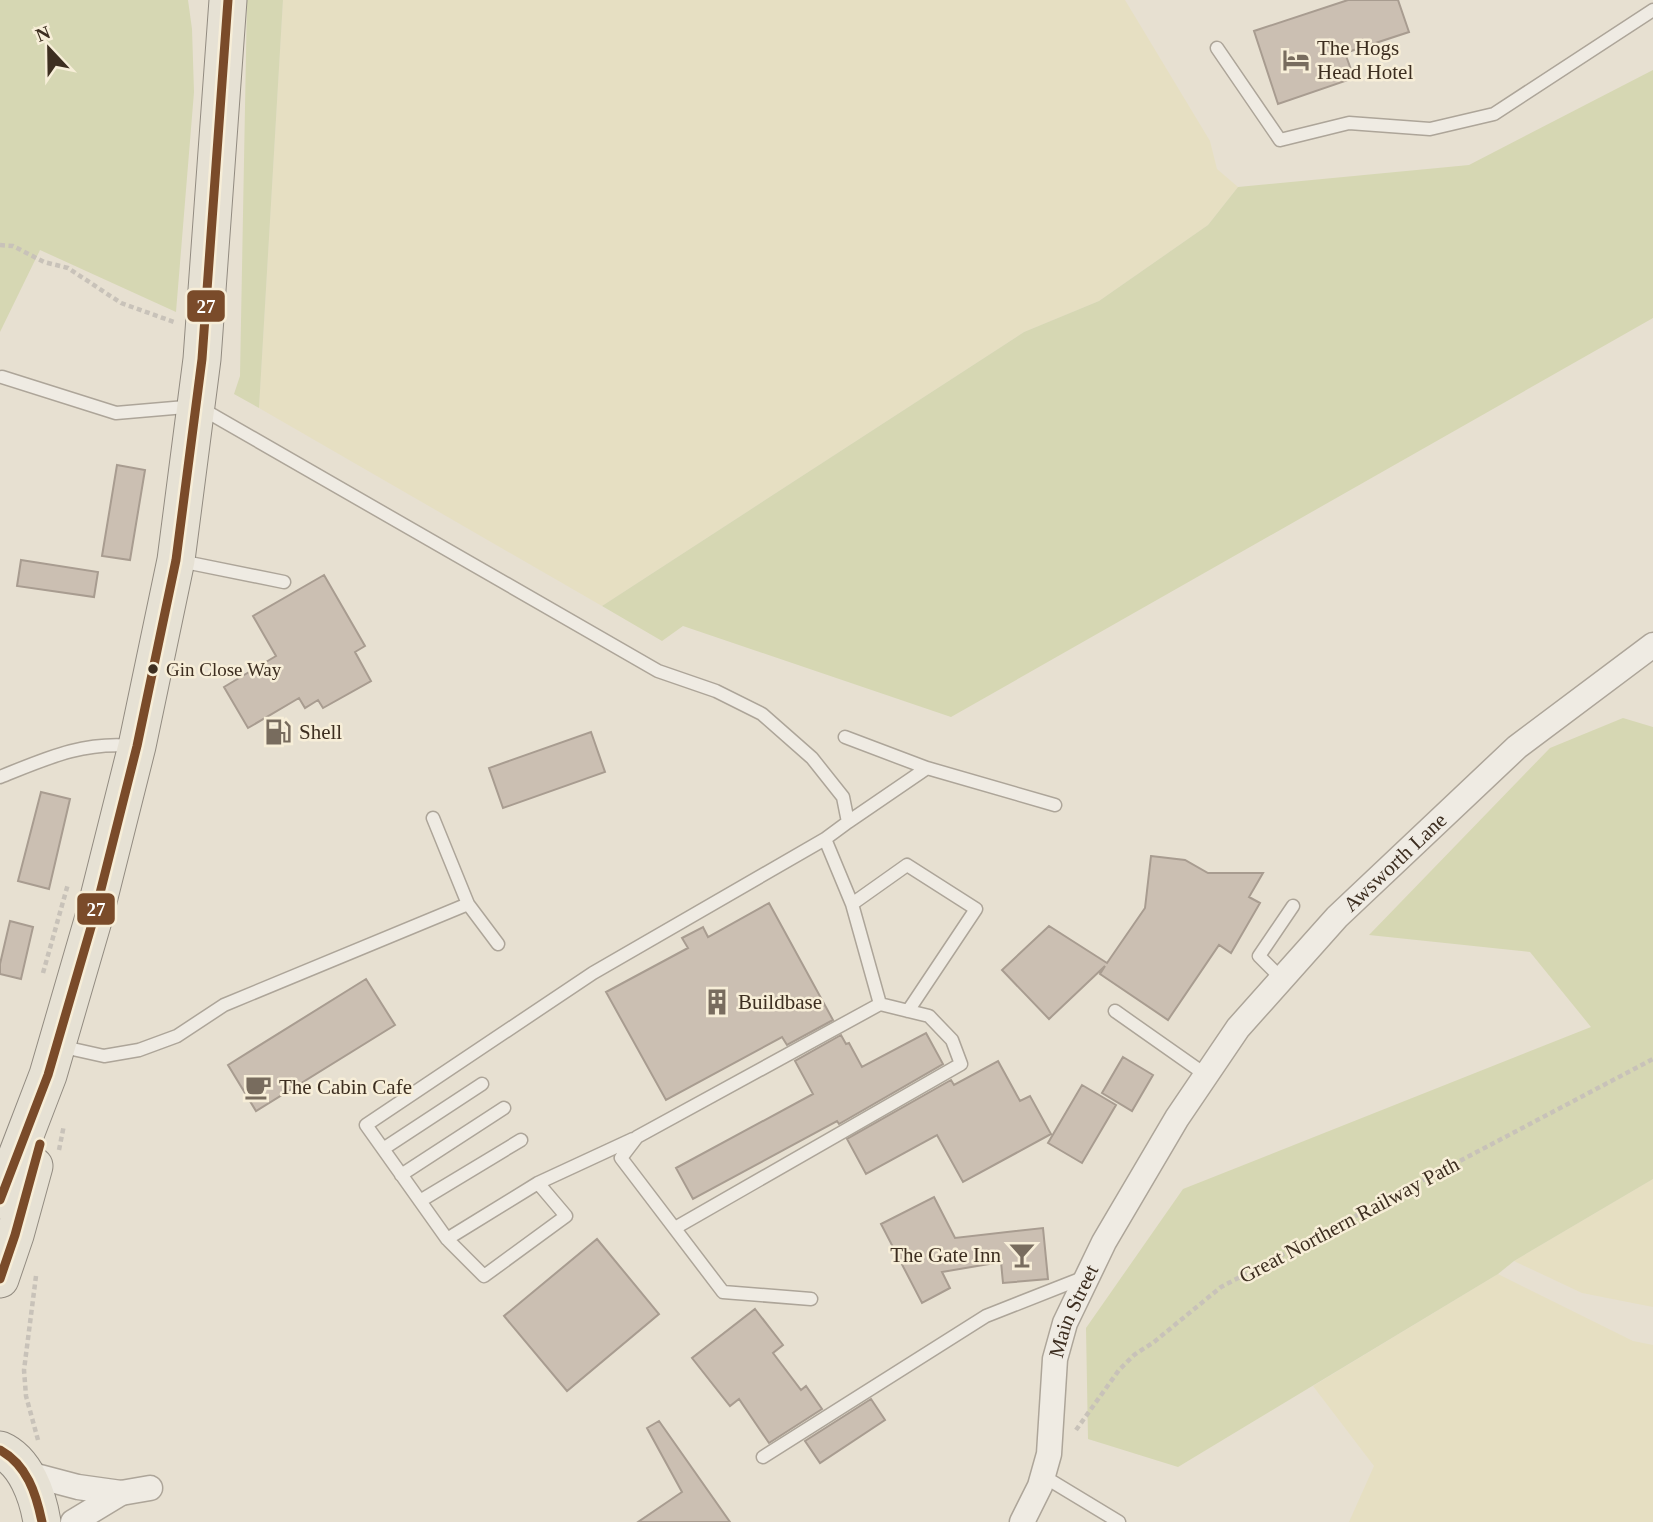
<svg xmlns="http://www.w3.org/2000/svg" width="1653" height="1522" font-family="Georgia,serif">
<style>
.farmland{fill:#e6dfc2}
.green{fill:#d6d7b3}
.building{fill:#cbbfb2;stroke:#a89c90;stroke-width:2}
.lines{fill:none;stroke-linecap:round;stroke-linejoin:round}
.lane-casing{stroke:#ada599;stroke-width:15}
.street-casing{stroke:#ada599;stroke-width:27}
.primary-casing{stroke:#928b80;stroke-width:39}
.path{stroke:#c8c2b9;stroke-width:4.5;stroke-dasharray:5 3.5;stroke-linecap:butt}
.lane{stroke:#efebe3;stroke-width:12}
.street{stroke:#efebe3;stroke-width:24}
.primary{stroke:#e6e1d4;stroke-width:37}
.bus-1-casing{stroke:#f7eed8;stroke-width:14}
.bus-1{stroke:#7a4b2a;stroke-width:9}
.bus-dot{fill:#3d2e20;stroke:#f7eed8;stroke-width:2.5}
.labels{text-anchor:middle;stroke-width:5;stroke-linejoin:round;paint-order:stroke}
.bus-label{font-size:19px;fill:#3d2e20;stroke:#f7eed8;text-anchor:start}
.poi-label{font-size:21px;fill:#3d2e20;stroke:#f7eed8;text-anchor:start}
.street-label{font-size:21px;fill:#3d2e20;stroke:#f7eed8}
.line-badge{stroke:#f7eed8;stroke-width:2.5}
.badge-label{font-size:19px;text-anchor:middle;font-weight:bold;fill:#fff}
</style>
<rect width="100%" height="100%" fill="#e7e0d1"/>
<path class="farmland" d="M283 0H1125L1210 141 1217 169 1238 187 1208 225 1099 301 1024 332 602 606 259 408Z
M1653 1179V1307L1582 1293 1514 1261Z
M1498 1274 1633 1341 1653 1345V1522H1349L1374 1466 1313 1386Z"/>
<path class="green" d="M0 0H188L192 29 194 92 176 312 40 250 0 332Z
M247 0H283L259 408 234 394 240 376Z
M1653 70V318L951 717 683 626 662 641 602 606 1024 332 1099 301 1208 225 1238 187 1469 165Z
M1623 718 1653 727V1179L1514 1261 1498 1274 1178 1467 1088 1439 1086 1328 1183 1189 1591 1027 1530 952 1369 935 1550 748Z"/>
<path class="building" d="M1348 0H1398L1409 32 1345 53 1354 78 1278 104 1254 31Z
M117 465 145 470 130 560 102 556Z
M21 560 98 572 94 597 17 586Z
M324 575 365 646 355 652 371 681 323 708 318 700 305 708 299 698 248 728 224 687 276 656 253 616Z
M591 732 605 772 503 808 489 768Z
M41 792 70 799 49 889 18 881Z
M1151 856 1185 860 1208 873H1263L1249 897 1260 903 1231 953 1219 945 1168 1020 1100 974 1105 966 1049 1019 1002 970 1049 926 1107 963 1145 908Z
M769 903 833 1020 787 1045 782 1037 666 1100 606 992 688 948 682 938 703 927 708 937Z
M10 921 33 927 21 979 0 974V964Z
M366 979 395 1025 256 1111 228 1065Z
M926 1033 943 1064 839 1124 837 1121 693 1199 676 1168 813 1094 795 1061 841 1035 846 1044 849 1043 862 1067Z
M1123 1057 1153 1075 1132 1111 1102 1093Z
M998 1061 1020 1101 1030 1096 1051 1134 963 1182 937 1135 866 1174 847 1139 951 1080 954 1085Z
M1082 1085 1116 1105 1082 1163 1048 1143Z
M934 1197 955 1238 1043 1228 1048 1279 1003 1283 1001 1262 942 1272 950 1288 922 1303 881 1224Z
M597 1239 659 1314 567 1391 504 1316Z
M755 1309 783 1345 773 1353 801 1390 806 1386 822 1409 769 1443 739 1399 730 1406 692 1358Z
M871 1399 885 1420 820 1463 805 1441Z
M659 1421 730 1522H638L682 1492 647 1428Z"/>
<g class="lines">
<g class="lane-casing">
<path id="lane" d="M1217 48 1280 140 1349 123 1430 129 1494 114 1653 10
M2 377 116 413 197 406 658 671 716 691 762 714 812 758 843 797 848 822 825 839 593 973 366 1125 447 1239 484 1276 566 1216 538 1183 447 1239
M180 561 284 582
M845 737 927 768
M0 777C45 759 83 741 133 746
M848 822 927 768 1055 805
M468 904 498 944
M852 904 907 865 976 909 908 1011
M1282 979 1259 956 1293 906
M1115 1011 1206 1075
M59 1046 104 1056 139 1050 177 1036 224 1005 468 904 433 818
M383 1149 482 1084
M401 1175 504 1108
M538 1183 633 1139
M420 1201 521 1140
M675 1228 961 1064 952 1040 929 1016 880 1004
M811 1299 723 1292 621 1158 637 1137 880 1004 852 904 825 839
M763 1457 986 1316 1085 1277
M1043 1476 1119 1522"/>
</g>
<g class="street-casing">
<g id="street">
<path d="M25 1473 78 1487 121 1493 150 1488"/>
<path d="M73 1522 121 1493"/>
<path id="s1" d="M1022 1522 1040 1486 1049 1454 1055 1359 1065 1323 1104 1242 1177 1118 1238 1028 1337 917 1517 747 1653 645"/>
</g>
</g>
<g class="primary-casing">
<path id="primary" d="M0 1200 48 1075 94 917 137 746 176 560 202 359 228 0
M0 1279 15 1235 34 1166
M0 1450C26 1461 38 1497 42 1522"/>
</g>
<path class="path" d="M0 245 13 246 44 262 68 268 121 303 174 322
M43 973 68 884
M59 1150 64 1125
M36 1276 24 1370 26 1396 38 1440
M1076 1430 1119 1370 1134 1355 1154 1342 1221 1287 1653 1059"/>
<use href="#lane" class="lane"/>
<use href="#street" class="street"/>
<use href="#primary" class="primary"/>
<g class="bus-1-casing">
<path id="bus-1" d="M0 1200 48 1075 94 917 137 746 176 560 202 359 228 0
M0 1279 15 1235 40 1144
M0 1450C27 1465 36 1493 42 1522"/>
</g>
<use href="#bus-1" class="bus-1"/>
</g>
<defs>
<g id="hotel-bare" transform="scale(2.1)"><path d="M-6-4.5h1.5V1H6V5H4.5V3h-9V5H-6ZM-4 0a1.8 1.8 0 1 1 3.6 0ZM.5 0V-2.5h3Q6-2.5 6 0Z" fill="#786c5e" stroke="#f7eed8" stroke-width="2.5" paint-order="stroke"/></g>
<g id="fuel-bare" transform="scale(2.1)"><path d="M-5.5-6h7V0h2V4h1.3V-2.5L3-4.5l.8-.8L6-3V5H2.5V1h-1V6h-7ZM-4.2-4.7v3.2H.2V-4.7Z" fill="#786c5e" stroke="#f7eed8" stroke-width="2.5" paint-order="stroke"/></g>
<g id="building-bare" transform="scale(2.1)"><path d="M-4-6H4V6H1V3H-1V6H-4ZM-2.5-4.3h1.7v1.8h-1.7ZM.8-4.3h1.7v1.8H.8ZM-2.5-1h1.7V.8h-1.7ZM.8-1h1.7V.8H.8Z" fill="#786c5e" stroke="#f7eed8" stroke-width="2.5" paint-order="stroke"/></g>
<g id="cafe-bare" transform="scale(2.1)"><path d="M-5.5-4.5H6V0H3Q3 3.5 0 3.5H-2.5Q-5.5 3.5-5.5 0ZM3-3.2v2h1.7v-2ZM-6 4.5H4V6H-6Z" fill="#786c5e" stroke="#f7eed8" stroke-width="2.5" paint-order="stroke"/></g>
<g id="bar-bare" transform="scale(2.1)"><path d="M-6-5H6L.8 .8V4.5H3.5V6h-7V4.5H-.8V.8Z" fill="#786c5e" stroke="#f7eed8" stroke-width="2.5" paint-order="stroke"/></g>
</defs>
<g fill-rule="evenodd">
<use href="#hotel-bare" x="1296" y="60"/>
<use href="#fuel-bare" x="278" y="732"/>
<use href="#building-bare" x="717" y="1002"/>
<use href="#cafe-bare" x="258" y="1087"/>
<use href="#bar-bare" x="1022" y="1255"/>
</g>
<circle class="bus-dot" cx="153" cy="669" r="6"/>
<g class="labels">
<g class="bus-label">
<text x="166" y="676">Gin Close Way</text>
</g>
<g class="poi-label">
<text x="1317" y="55">The Hogs<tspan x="1317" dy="24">Head Hotel</tspan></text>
<text x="299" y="739">Shell</text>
<text x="738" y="1009">Buildbase</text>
<text x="279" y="1094">The Cabin Cafe</text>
<text x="1001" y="1262" text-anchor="end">The Gate Inn</text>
</g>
<g class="street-label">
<text dy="7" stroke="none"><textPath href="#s1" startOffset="777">Awsworth Lane</textPath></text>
<text transform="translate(1349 1220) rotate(-28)" y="7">Great Northern Railway Path</text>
<text dy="7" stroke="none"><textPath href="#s1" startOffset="220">Main Street</textPath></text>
</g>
</g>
<g class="line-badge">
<rect x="186" y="289" width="40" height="34" rx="7" fill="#7a4b2a"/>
<rect x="76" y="892" width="40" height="34" rx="7" fill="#7a4b2a"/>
</g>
<g class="badge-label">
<text x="206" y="313">27</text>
<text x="96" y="916">27</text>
</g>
<g transform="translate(49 49) rotate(338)" stroke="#f7eed8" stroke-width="5" paint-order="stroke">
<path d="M0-5L12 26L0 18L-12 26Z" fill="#3d2e20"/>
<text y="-10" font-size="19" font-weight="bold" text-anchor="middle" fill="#3d2e20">N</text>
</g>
</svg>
